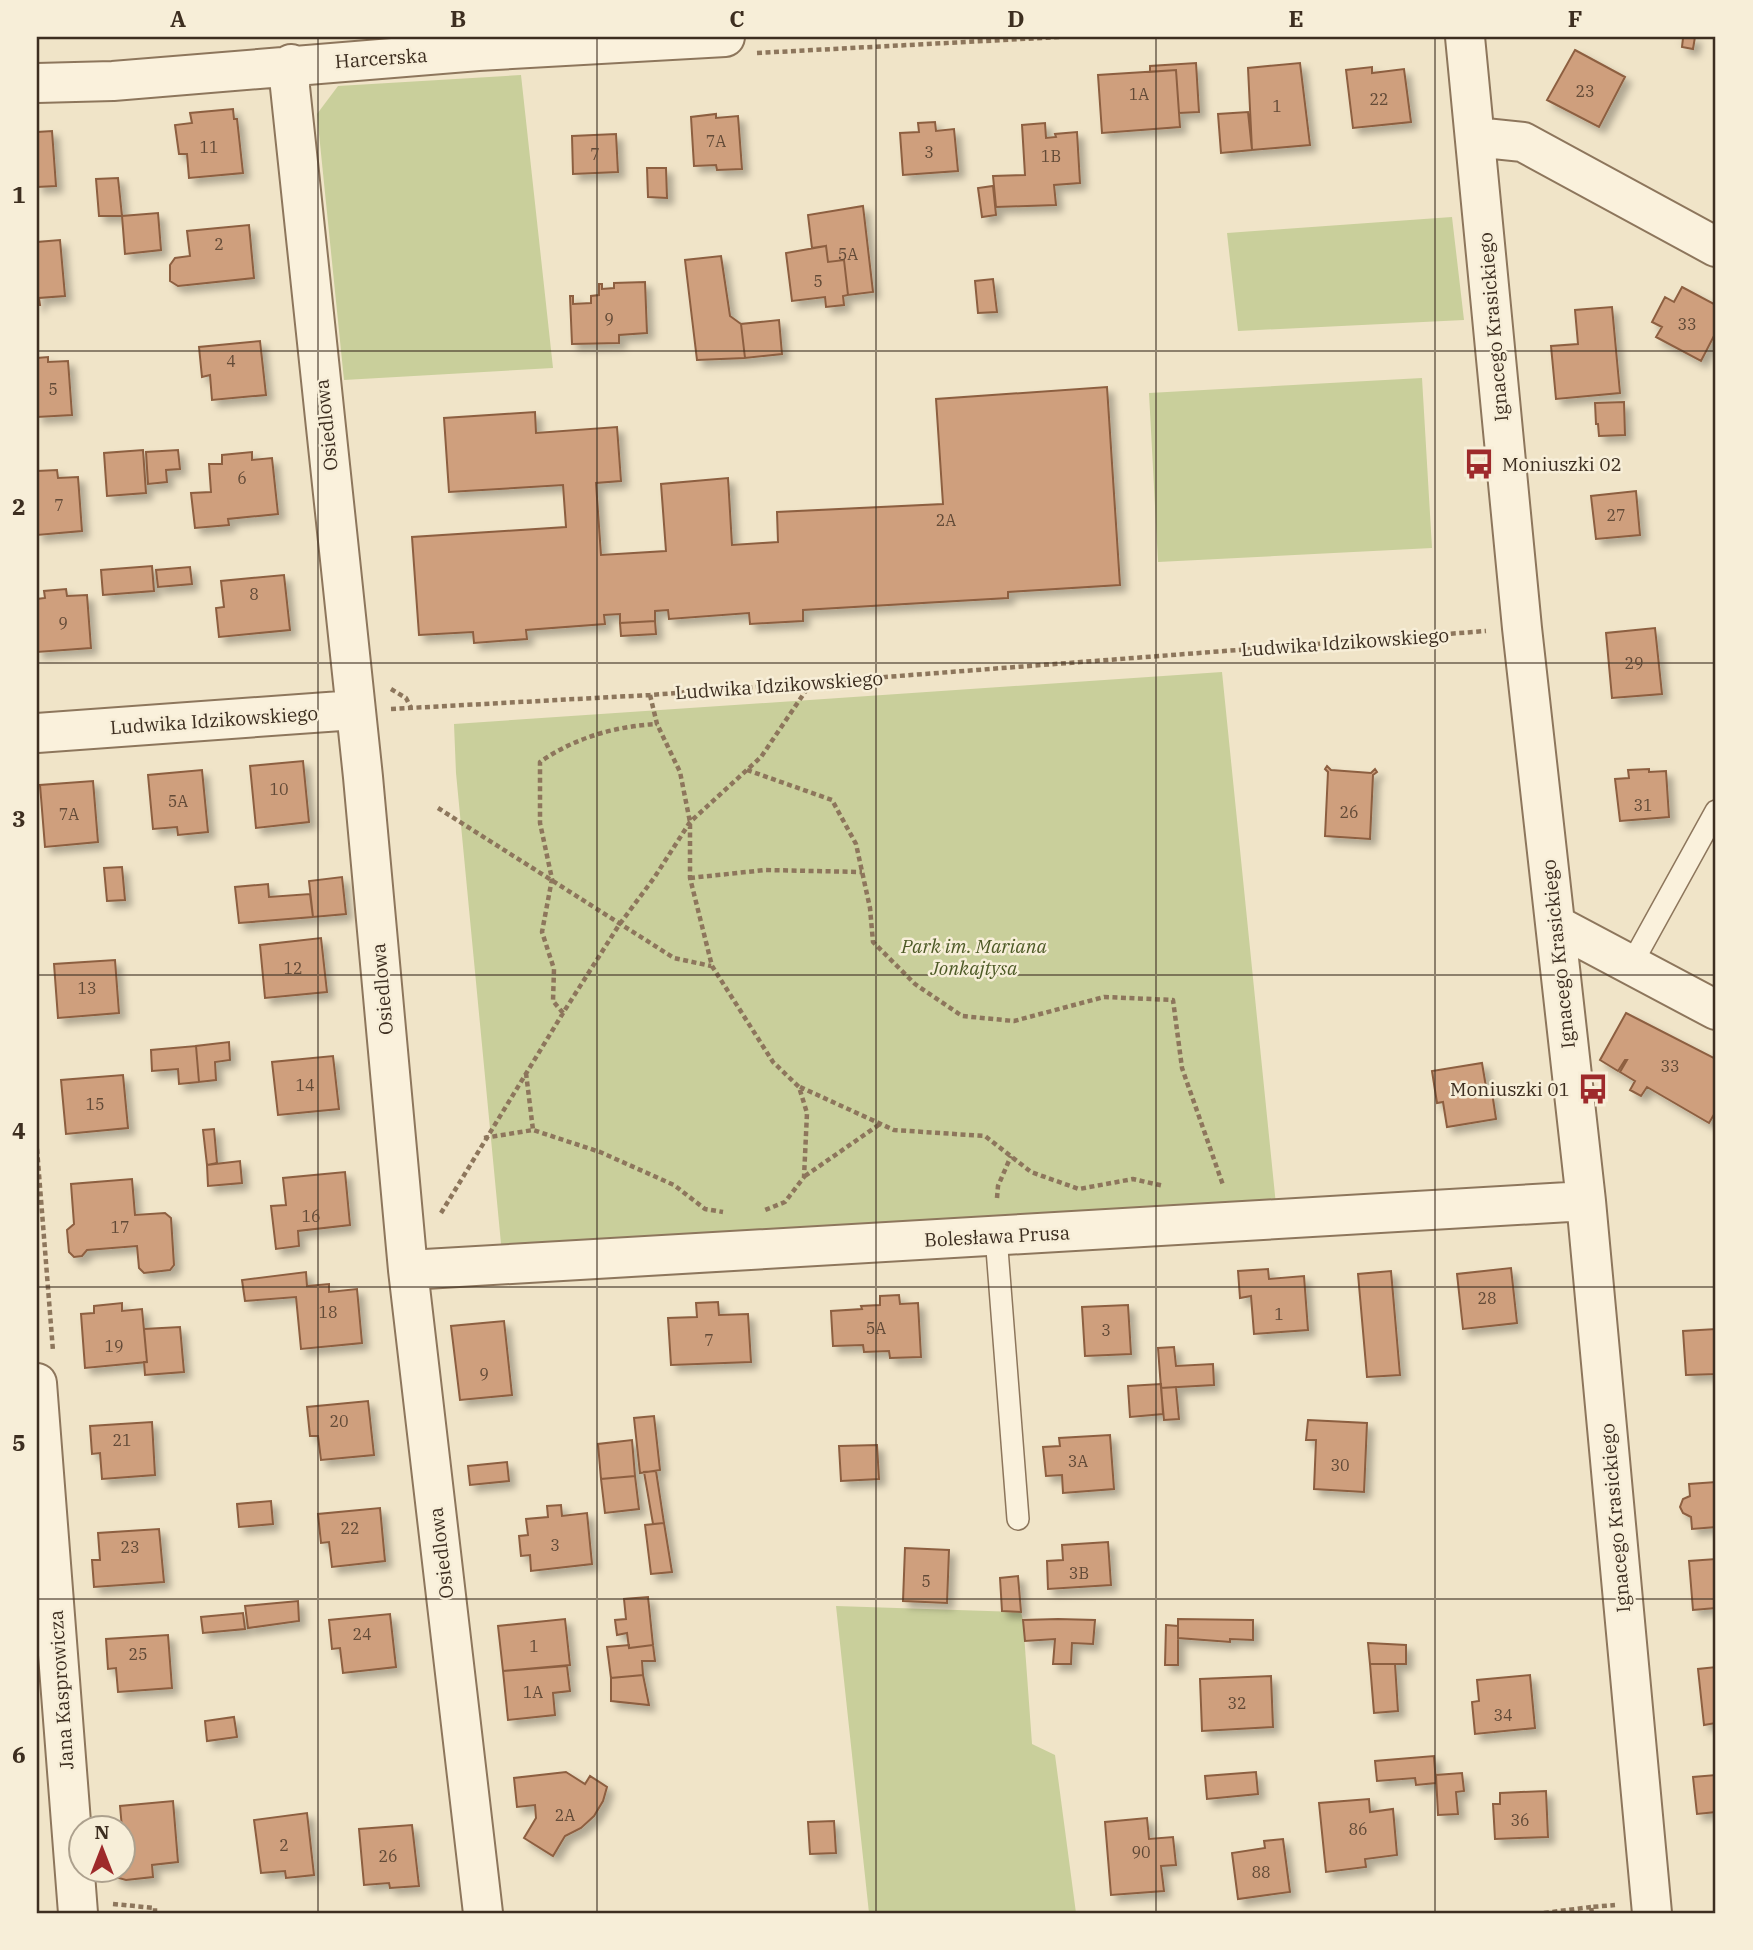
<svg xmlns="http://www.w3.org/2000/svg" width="1753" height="1950" font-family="'IBM Plex Serif',serif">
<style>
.green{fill:#c9cf9b}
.building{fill:#cf9f7d;stroke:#8d5f41;stroke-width:2;filter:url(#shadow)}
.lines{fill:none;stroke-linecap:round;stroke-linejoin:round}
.service-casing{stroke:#8d765c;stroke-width:24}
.minor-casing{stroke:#8d765c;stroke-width:42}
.path{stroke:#8d765c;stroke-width:4.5;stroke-dasharray:5 3.5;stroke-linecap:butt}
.service{stroke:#faf1dc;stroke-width:21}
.minor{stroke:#faf1dc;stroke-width:38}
.grid{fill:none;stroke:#3d2e20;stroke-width:2;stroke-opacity:0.55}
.labels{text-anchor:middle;stroke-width:5;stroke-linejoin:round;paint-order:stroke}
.number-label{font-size:16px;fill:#624a37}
.street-label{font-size:19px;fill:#3d2e20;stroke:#f7eed8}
.poi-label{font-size:19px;fill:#3d2e20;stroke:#f7eed8;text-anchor:start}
.park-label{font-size:19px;font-style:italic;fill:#4d5a26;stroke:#f7eed8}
.neatline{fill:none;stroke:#3d2e20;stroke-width:2.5}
.grid-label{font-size:23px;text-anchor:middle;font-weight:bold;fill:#3d2e20}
</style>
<defs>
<filter id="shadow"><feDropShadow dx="6" dy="6" stdDeviation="3.5" flood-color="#0004"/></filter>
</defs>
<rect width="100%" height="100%" fill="#f0e4c8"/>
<path class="green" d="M521 75 553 368 344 380 317 114 338 86Z
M1452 217 1464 320 1238 331 1227 233Z
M1422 378 1432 548 1158 562 1149 393Z
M1222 672 1276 1205 502 1254 456 773 454 724Z
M836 1606 1021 1612 1023 1620 1032 1744 1055 1755 1076 1913H869Z"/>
<path class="building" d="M1675 37H1695L1693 49 1682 47 1683 38Z
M1575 50 1625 77 1599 127 1547 100Z
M1196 63 1199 112 1179 113 1176 70 1150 72V66Z
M1300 63 1310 145 1252 150 1248 68Z
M1372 67V73L1404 69 1411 122 1353 128 1346 70Z
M1176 70 1180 127 1102 133 1098 75Z
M233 109 234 119H237L243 173 189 178 187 154H179L175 125 192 123 190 113Z
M1248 112 1252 150 1221 153 1218 114Z
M716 114V118L738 116 742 169 717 170 716 165 694 166 691 117Z
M935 122 936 131 954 129 958 171 903 175 900 133 919 132 918 123Z
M1045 123 1046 138 1056 137 1055 134 1077 132 1080 183 1054 185 1056 205 996 207 993 176 1025 175 1022 125Z
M52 131 56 186 37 187V132Z
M616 134 618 172 573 174 572 136Z
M647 168H666L667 198 648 197Z
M118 178 122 216H99L96 179Z
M993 186 996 215 982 217 978 188Z
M863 206 873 292 848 295 844 260 828 262 826 246 812 248 808 215Z
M158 213 161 250 125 254 122 216Z
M249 225 254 278 178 286 170 281V265L175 258 190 256 187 231Z
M60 240 65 296 39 298 40 305H37V242Z
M826 246 828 262 844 260 848 295 843 296 844 305 826 307 825 297 792 301 786 253Z
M721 256 730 316 741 324 745 358 697 360 685 260Z
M993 279 997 312 978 313 975 281Z
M645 282 647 333 619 335V343L572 344 570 296H573V304L591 303V296L599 295V284H602V289L614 288V283Z
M1682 287 1716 305V332L1701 361 1656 337 1662 327 1652 322 1665 297 1674 302Z
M1612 307 1620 393 1556 399 1551 346 1578 344 1575 310Z
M779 320 782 354 745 358 741 324Z
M260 341 266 395 212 400 210 375 202 377 199 347Z
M48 357V362L68 361 72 415 37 417V358Z
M1107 387 1120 585 1008 592V598L803 610V621L750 624 749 613 669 619 668 610 655 611V621L620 623V614L604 615 605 624 526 630 527 639 474 643 473 632 419 635 412 537 566 527 563 485 449 492 444 418 535 412 536 433 617 427 621 481 596 483 601 555 666 551 661 484 728 478 732 545 778 542 777 512 943 504 936 399Z
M1624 402 1625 435 1599 436 1598 424H1596L1595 403Z
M143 450 146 493 107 496 104 453Z
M178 450 180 469 166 470 167 482 148 484 146 452Z
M252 452V460L272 458 278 514 228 519 229 525 195 528 191 493 211 492 209 464H222V455Z
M57 470 58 478 78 477 82 531 37 535V471Z
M1636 491 1640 535 1596 539 1591 496Z
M152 566 154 591 103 595 101 570Z
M190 567 192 584 158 587 156 570Z
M284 575 290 630 219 637 216 608 224 607 221 581Z
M66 589 67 596 87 595 91 648 37 652V599L45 598 44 591Z
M655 621 656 634 621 636 620 623Z
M1655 628 1662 694 1612 698 1606 633Z
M303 761 309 822 256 828 250 766Z
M1327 766 1331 770 1371 773 1375 769 1377 772 1373 775 1370 839 1325 836 1328 772 1325 769Z
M1649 769V772L1666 771 1669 817 1620 821 1615 779 1629 778 1628 770Z
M202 770 208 832 178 835 177 827 153 829 148 775Z
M93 781 98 842 45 847 40 785Z
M122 867 125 900 107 901 104 868Z
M342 877 346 914 313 917 309 881Z
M268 884 269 897 310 894 313 917 239 923 235 887Z
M321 938 327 992 265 998 260 945Z
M115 960 119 1013 58 1018 54 964Z
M1626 1013 1716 1059V1111L1709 1123 1647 1087 1641 1096 1630 1090 1635 1081 1620 1072 1627 1060H1625L1618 1071 1600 1060Z
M229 1042 230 1060 215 1062 216 1080 199 1082 196 1046Z
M196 1046 199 1082 179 1084 178 1069 152 1071 151 1050Z
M333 1056 339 1109 278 1115 272 1062Z
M1482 1063 1487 1093 1492 1092 1496 1119 1447 1127 1443 1102 1437 1103 1432 1071Z
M123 1075 128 1128 66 1134 61 1080Z
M214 1129 217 1163 207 1165 203 1130Z
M240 1161 242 1183 208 1186 207 1165Z
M345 1172 350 1225 298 1231 299 1246 276 1249 271 1206 286 1205 283 1178Z
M132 1179 135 1215 165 1213 171 1218 174 1265 170 1270 144 1273 139 1268 137 1246 87 1250 82 1256 74 1257 69 1252 67 1230 74 1224 71 1184Z
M1511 1268 1517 1323 1463 1329 1457 1274Z
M1268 1269 1269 1279 1304 1276 1308 1330 1254 1334 1251 1296 1240 1298 1238 1271Z
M1391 1271 1400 1375 1367 1377 1358 1274Z
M306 1272 307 1286 329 1284V1292L357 1289 362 1343 301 1349 296 1297 245 1301 242 1280Z
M899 1295 900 1304 918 1303 921 1357 890 1358 889 1351 864 1352 863 1345 833 1346 831 1311 862 1309 861 1306 880 1305V1296Z
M718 1302 719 1315 748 1314 751 1362 671 1365 668 1318 697 1317 696 1303Z
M122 1303V1311L142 1309 147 1362 85 1368 81 1314 94 1313V1306Z
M1128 1305 1131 1354 1085 1356 1082 1307Z
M504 1321 512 1395 460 1400 451 1326Z
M180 1327 184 1372 145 1375 144 1362H147L144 1329Z
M1716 1329V1374L1686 1375 1683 1331Z
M1174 1347 1176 1366 1213 1364 1214 1385 1161 1388 1158 1348Z
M1161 1384 1163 1414 1130 1417 1128 1386Z
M1176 1387 1179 1419 1164 1420 1161 1388Z
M368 1401 374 1455 321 1460 318 1436H310L307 1407Z
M654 1416 660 1470 640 1473 634 1418Z
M1308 1420 1367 1423 1364 1492 1314 1489 1316 1440H1306Z
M152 1422 155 1475 102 1479 100 1453 92 1454 90 1426Z
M1110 1435 1114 1489 1063 1493 1062 1475 1046 1476 1043 1447 1060 1446 1059 1438Z
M632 1440 635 1476 601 1479 598 1444Z
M877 1445 879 1479 841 1481 839 1446Z
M507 1462 509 1481 470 1485 468 1466Z
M656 1471 664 1523 653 1524 644 1472Z
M635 1476 639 1509 605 1513 601 1479Z
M1716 1482V1527L1692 1529 1691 1517 1683 1513 1680 1507 1683 1499 1690 1496 1689 1484Z
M271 1501 273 1524 239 1527 237 1504Z
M561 1505 562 1516 587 1513 592 1564 531 1571 530 1555 521 1556 519 1536 528 1535 526 1519 548 1517 547 1506Z
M380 1508 385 1561 332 1567 329 1542 321 1543 318 1514Z
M664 1523 672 1572 651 1574 645 1525Z
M159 1529 164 1582 94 1587 92 1560H100L98 1533Z
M1108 1542 1111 1585 1048 1589 1047 1561 1063 1560 1062 1545Z
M905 1548 949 1550 947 1603 903 1601Z
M1716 1559V1608L1693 1610 1689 1561Z
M1018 1576 1021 1612 1002 1611 1000 1578Z
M648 1597 653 1645 629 1648 627 1633 617 1635 615 1620 626 1619 624 1599Z
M298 1601 299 1621 248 1628 245 1606Z
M243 1613 245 1629 203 1633 201 1617Z
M390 1614 396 1667 343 1673 340 1648 332 1649 329 1620Z
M565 1619 570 1665 503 1671 498 1626Z
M1058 1619 1095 1620 1093 1644 1072 1643 1071 1664H1053L1055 1639 1025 1641 1023 1620Z
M1178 1619 1253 1620V1640L1230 1639V1642L1178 1638Z
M1166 1625 1178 1626V1665H1165Z
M168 1635 172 1688 118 1692 116 1668 108 1669 106 1639Z
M1368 1643 1406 1645V1664H1370Z
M629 1645V1648L653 1645 655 1661H642L643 1675 611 1678 607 1647Z
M1370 1664H1395L1398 1711 1374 1713Z
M567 1666 570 1691 553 1693 555 1715 508 1720 503 1671Z
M1716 1667V1723L1704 1725 1698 1669Z
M643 1675 649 1705 611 1701V1678Z
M1530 1675 1535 1728 1475 1734 1472 1702 1479 1701 1477 1680Z
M1271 1676 1273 1727 1202 1731 1200 1679Z
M234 1717 237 1737 207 1741 205 1721Z
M1434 1756 1436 1783 1416 1785 1415 1778 1377 1781 1375 1761Z
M566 1772 585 1784 590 1776 607 1787 603 1801 594 1816 581 1828 565 1836 553 1856 524 1838 536 1818 535 1805 517 1807 514 1778Z
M1256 1772 1258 1794 1207 1799 1205 1776Z
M1462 1773 1464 1791 1456 1792 1458 1814 1438 1815 1436 1775Z
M1716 1775V1812L1697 1814 1693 1777Z
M1546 1791 1548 1837 1495 1839 1493 1804H1500V1793Z
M1369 1799 1370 1812 1393 1809 1397 1855 1365 1859 1366 1867 1326 1872 1319 1803Z
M173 1801 178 1862 152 1865 153 1877 126 1880 115 1877 112 1870H122V1828L120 1806Z
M307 1813 314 1875 286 1878 285 1871 261 1873 254 1820Z
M1147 1818 1149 1839 1173 1837 1176 1865 1161 1866 1164 1891 1111 1895 1105 1822Z
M834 1821 836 1853 810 1854 808 1822Z
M412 1825 419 1886 390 1888 389 1883 364 1885 359 1829Z
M1283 1839 1290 1892 1238 1899 1232 1853 1265 1848 1264 1841Z"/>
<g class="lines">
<g class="service-casing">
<path id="service" d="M1631 965 1716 811
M996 1236 1018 1519"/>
</g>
<g class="minor-casing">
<path id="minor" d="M1465 37 1522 628 1586 1201 1652 1913
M291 64 290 87 363 777 408 1270 483 1913
M37 83 113 81 478 51 725 37
M1475 137 1523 142 1716 247
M37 733 355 710
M1556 925 1716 1010
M408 1270 1586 1201
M37 1383 78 1913"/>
</g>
<path class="path" d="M757 53 1060 37
M391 689 406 698 411 708
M650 695 657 724 680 772 690 822V878L712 966 773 1062 799 1087 807 1113 804 1177 785 1202 765 1210
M391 709 650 695 1486 631
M747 770 832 800 856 844 870 908 873 942 915 984 962 1016 1014 1021 1104 997 1173 1000 1182 1068 1223 1185
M438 808 674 958 711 966
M690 878 765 870 862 872
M563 1013 553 1001 554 969 542 932 552 879 540 823V762C574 738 616 726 657 724
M526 1073 533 1130
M800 1087 894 1130 985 1136 1031 1172 1079 1189 1133 1179 1164 1186
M484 1138 533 1130 600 1152 674 1185 705 1209 723 1212
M37 1149 53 1351
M805 1176 880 1124
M997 1198 998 1186 1011 1156
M441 1213 563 1013 619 925 654 878 690 822 761 757 811 683
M113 1904 155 1908V1913
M1544 1913 1591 1907
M1592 1913 1591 1907 1615 1905"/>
<use href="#service" class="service"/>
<use href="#minor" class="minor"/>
</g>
<path class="grid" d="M318 37V1913M597 37V1913M876 37V1913M1156 37V1913M1435 37V1913M37 351H1716M37 663H1716M37 975H1716M37 1287H1716M37 1599H1716"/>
<defs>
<g id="bus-bare" transform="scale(2.415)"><path d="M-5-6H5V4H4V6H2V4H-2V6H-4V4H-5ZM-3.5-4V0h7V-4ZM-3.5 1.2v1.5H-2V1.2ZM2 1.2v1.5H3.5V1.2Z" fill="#9e2a2b" stroke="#f7eed8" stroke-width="2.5" paint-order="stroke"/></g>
</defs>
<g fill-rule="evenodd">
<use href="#bus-bare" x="1479" y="464"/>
<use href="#bus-bare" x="1593" y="1089"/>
</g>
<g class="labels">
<g class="number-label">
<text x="1585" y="97">23</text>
<text x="1139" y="100">1A</text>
<text x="1379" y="105">22</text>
<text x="1277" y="112">1</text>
<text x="716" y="147">7A</text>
<text x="209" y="153">11</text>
<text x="929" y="158">3</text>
<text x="595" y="160">7</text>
<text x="1051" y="162">1B</text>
<text x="219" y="250">2</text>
<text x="848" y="260">5A</text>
<text x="818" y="287">5</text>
<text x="609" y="325">9</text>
<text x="1687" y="330">33</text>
<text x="231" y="367">4</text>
<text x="53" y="395">5</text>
<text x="242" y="484">6</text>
<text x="59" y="511">7</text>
<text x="1616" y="521">27</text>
<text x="946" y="526">2A</text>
<text x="254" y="600">8</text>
<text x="63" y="629">9</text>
<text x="1634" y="669">29</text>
<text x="279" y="795">10</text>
<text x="178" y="807">5A</text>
<text x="1643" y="811">31</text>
<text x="1349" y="818">26</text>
<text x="69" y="820">7A</text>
<text x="293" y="974">12</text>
<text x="87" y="994">13</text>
<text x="1670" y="1072">33</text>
<text x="305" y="1091">14</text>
<text x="95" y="1110">15</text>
<text x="311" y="1222">16</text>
<text x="120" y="1233">17</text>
<text x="1487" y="1304">28</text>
<text x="328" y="1318">18</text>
<text x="1279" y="1320">1</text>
<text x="876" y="1334">5A</text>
<text x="1106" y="1336">3</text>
<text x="709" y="1346">7</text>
<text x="114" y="1352">19</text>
<text x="484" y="1380">9</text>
<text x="339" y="1427">20</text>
<text x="122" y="1446">21</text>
<text x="1078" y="1467">3A</text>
<text x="1340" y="1471">30</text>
<text x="350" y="1534">22</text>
<text x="555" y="1551">3</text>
<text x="130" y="1553">23</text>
<text x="1079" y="1579">3B</text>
<text x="926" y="1587">5</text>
<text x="362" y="1640">24</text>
<text x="534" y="1652">1</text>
<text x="138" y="1660">25</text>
<text x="533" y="1698">1A</text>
<text x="1237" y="1709">32</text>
<text x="1503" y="1721">34</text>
<text x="565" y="1821">2A</text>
<text x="1520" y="1826">36</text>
<text x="1358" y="1835">86</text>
<text x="284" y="1851">2</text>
<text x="1141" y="1858">90</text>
<text x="388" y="1862">26</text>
<text x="1261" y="1878">88</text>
</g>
<g class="street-label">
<text transform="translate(381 58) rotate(-4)" y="7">Harcerska</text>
<text transform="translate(1493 327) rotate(-95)" y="7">Ignacego Krasickiego</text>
<text transform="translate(326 425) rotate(-96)" y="7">Osiedlowa</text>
<text transform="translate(1345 642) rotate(-4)" y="7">Ludwika Idzikowskiego</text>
<text transform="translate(779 685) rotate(-4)" y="7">Ludwika Idzikowskiego</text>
<text transform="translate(214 720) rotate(-4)" y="7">Ludwika Idzikowskiego</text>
<text transform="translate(1558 954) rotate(-96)" y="7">Ignacego Krasickiego</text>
<text transform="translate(382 989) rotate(-95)" y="7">Osiedlowa</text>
<text transform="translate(997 1236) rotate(-3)" y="7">Bolesława Prusa</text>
<text transform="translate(1615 1518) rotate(-95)" y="7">Ignacego Krasickiego</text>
<text transform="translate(441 1553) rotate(-97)" y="7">Osiedlowa</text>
<text transform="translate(61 1690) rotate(-94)" y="7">Jana Kasprowicza</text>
</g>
<g class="poi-label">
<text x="1502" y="471">Moniuszki 02</text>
<text x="1570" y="1096" text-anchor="end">Moniuszki 01</text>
</g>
<g class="park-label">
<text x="974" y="953">Park im. Mariana<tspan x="974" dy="22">Jonkajtysa</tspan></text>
</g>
</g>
<rect width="1753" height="1950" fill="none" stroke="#f7eed8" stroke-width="77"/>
<g transform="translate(102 1849)"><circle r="33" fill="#f7eed8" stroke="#ada18e" stroke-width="2"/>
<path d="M0-5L12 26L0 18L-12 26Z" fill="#9e2a2b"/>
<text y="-10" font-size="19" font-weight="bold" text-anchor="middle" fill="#3d2e20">N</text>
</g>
<rect x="38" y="38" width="1676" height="1874" class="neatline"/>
<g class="grid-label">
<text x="178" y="27">A</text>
<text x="458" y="27">B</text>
<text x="737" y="27">C</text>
<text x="1016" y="27">D</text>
<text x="1296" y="27">E</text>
<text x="1575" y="27">F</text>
<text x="19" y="203">1</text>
<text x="19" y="515">2</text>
<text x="19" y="827">3</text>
<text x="19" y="1139">4</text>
<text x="19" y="1451">5</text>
<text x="19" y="1763">6</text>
</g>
</svg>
